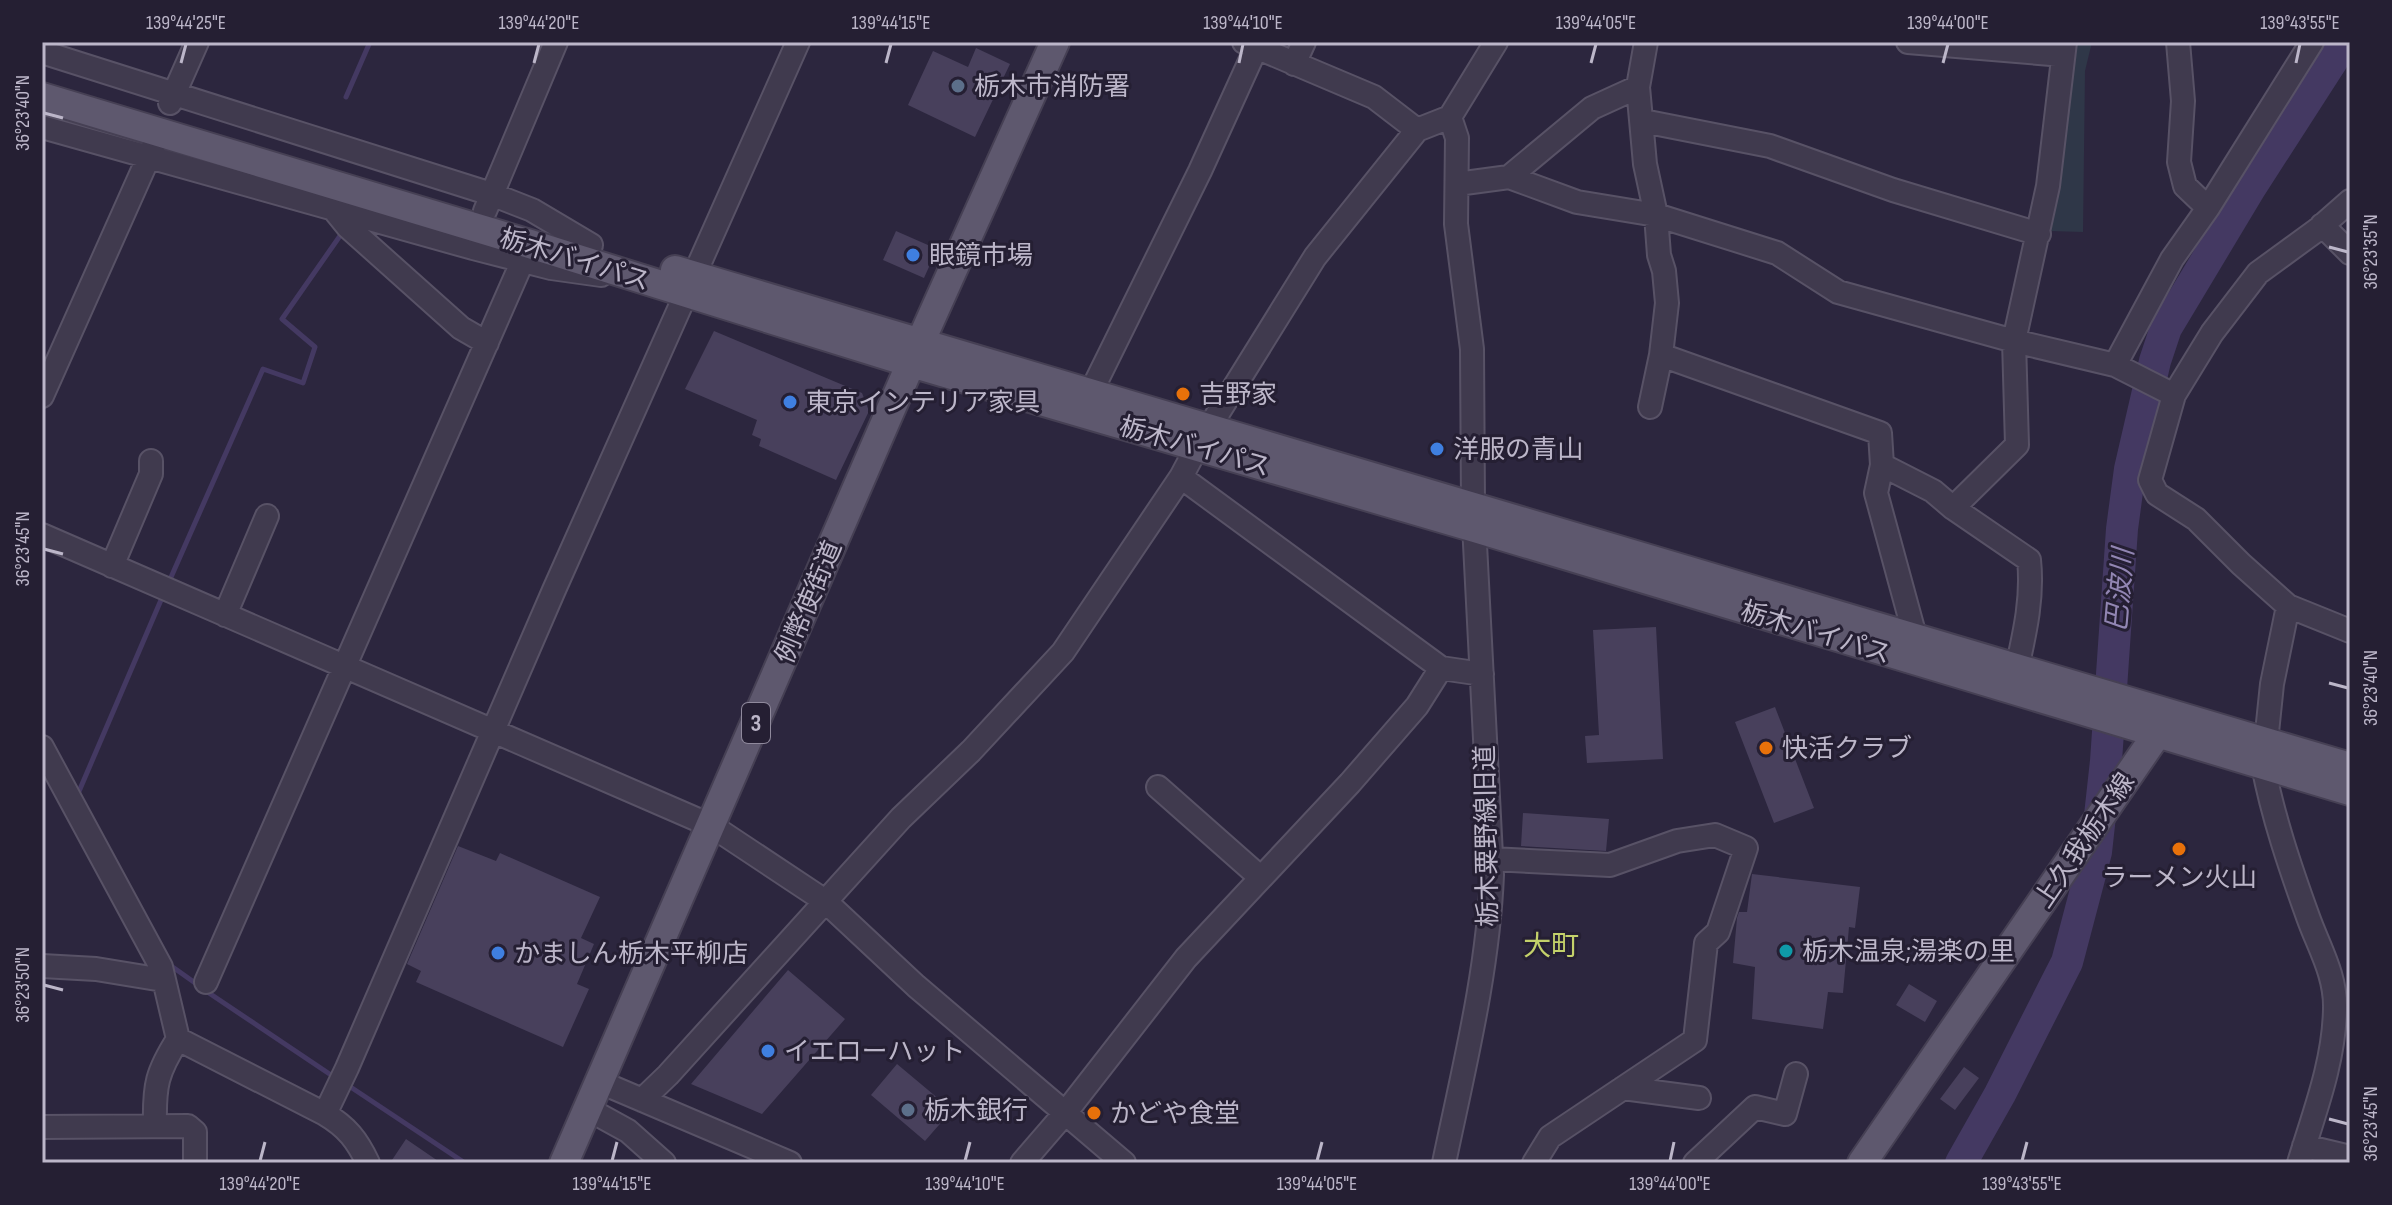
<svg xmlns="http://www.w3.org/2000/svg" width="2392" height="1205" font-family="'Sofia Sans Condensed','Noto Sans JP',sans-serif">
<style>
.green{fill:#2f3748}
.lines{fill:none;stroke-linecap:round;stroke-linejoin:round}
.stream{stroke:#443962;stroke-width:5}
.river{stroke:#443962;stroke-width:32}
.building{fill:#48405c}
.minor-casing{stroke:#585266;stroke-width:26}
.major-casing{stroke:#464054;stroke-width:32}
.minor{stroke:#403a4e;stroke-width:22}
.major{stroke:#5e586e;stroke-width:28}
.ticks{fill:none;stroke:#bcb6c9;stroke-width:3}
.service-dot{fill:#5c6f8a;stroke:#251f33;stroke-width:3}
.shop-dot{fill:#3f7fe0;stroke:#251f33;stroke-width:3}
.food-dot{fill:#e8710a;stroke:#251f33;stroke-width:3}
.culture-dot{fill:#0f9aa8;stroke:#251f33;stroke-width:3}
.labels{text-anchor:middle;stroke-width:6;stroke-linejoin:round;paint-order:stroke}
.shield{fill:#251f33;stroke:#8f899c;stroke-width:2}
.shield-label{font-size:24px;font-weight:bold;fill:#bcb6c9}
.poi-label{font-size:26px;fill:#bcb6c9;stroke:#251f33;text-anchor:start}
.street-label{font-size:26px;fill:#bcb6c9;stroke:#251f33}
.water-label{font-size:28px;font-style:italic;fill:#9286b3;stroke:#251f33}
.neighbourhood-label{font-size:28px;fill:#c4d16a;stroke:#251f33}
.neatline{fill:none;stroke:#bcb6c9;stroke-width:3}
.ticks-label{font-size:20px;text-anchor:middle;fill:#bcb6c9}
</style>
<rect width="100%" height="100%" fill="#2c263e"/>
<path class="green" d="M2071 42H2092L2085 71 2083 232 2050 231Z"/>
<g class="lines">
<path class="stream" d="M346 97 370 42
M168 584 263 369 303 383 315 347 282 319 342 233
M77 796 164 593
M167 963 198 985
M206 991 337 1079
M346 1084 465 1163"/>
<path class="river" d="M1961 1163 2000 1094 2067 962 2096 852 2106 761 2122 529 2130 469 2155 361 2166 328 2250 188 2344 42"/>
</g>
<path class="building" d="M976 48 1010 64 975 137 908 105 933 51 968 67Z
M896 231 937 249 924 278 883 260Z
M714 331 862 393 869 411 836 480 759 446 761 439 752 435 757 420 685 389Z
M1656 627 1663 759 1587 763 1585 736 1599 735 1593 630Z
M1775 707 1814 808 1774 823 1735 722Z
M1523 813 1609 819 1606 851 1521 846Z
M458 846 496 861 500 853 600 897 581 938 594 944 577 984 589 989 563 1047 416 982 421 971 407 964Z
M1752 874 1860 887 1855 928 1849 927 1843 993 1828 992 1823 1029 1752 1019 1755 967 1733 963 1737 918 1739 912H1747Z
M788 970 845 1019 762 1114 691 1084Z
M1909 984 1937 1001 1925 1022 1896 1005Z
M897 1064 952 1110 925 1141 871 1095Z
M1964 1067 1979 1078 1955 1110 1940 1099Z
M406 1139 441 1163H390Z"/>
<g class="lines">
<g class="minor-casing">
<path id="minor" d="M1244 42 1374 97 1417 130
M1646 42 1638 87 1645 164 1656 215 1659 255 1664 271 1667 303 1661 355 1650 407
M1908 42 2063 55
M42 52 491 194 532 210 591 245
M1294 64 1304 42
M170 103 197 42
M1643 121 1770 146 1893 190 2039 234
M42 127 473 248 551 268 601 275
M1509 177 1592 108 1638 87
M1457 184 1509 177 1577 202 1656 215 1777 253 1838 292 2014 341 2115 365 2174 395
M2350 201 2317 230 2258 273 2212 333 2174 395 2150 480 2157 494 2196 519 2241 564 2288 606 2350 631
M2208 208 2312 42
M335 211 348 227 461 328 487 343
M485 211 556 42
M2322 225 2350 253
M1661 355 1880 433 1882 465 1933 491 1953 508 2029 560C2033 597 2025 632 2017 668
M2115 365 2172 259 2208 208 2185 186 2179 162 2183 101 2178 42
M1091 392 1200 171 1256 48
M42 396 154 145
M1882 465 1876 493 1916 640
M1953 508 2017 445 2014 341 2048 186 2065 42
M42 535 712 826 825 901 916 986 1124 1163
M112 566 151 474V461
M225 615 267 516
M1482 674 1441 668 1181 477 1197 447 1315 257 1417 130 1450 117 1496 42
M2266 742 2272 684 2288 606
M42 747 161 967 178 1039C157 1072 154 1085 155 1125
M2263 765C2273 817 2290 867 2308 917 2319 948 2336 975 2335 1009 2334 1063 2314 1113 2299 1163
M1158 787 1261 878
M1491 859 1610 865 1677 841 1715 835 1746 848 1718 932 1706 943 1695 1040 1550 1137 1534 1163
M42 966 96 969 163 980
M206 982 530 244
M178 1039 325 1114
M600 1082 790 1163
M1623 1088 1699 1098
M642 1100 668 1075 901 818 971 751 1063 652 1181 477
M588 1109 628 1131 664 1163
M42 1127 188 1126 195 1132V1163
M2304 1146 2350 1157
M368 1163C357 1140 347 1127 325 1114L347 1068 554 590 798 42
M1022 1163 1066 1112 1186 958 1350 783 1417 706 1441 668
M1444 1163C1464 1067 1488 972 1492 875L1473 505 1472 349 1456 224 1457 138 1450 117
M1695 1163 1755 1107 1785 1114 1796 1074"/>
</g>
<g class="major-casing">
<path id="major" d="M42 97 530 244 911 363 1475 528 2350 791
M675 270 2350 767
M564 1163 911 363 1055 42
M1862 1163 2157 734 2163 716"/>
</g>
<use href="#minor" class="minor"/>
<use href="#major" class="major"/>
</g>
<path class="ticks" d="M181 63 186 44M534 63 539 44M886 63 891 44M1239 63 1243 44M1591 63 1596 44M1943 63 1948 44M2296 63 2300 44M44 113 63 118M2329 247 2348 252M44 549 63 554M2329 683 2348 688M44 985 63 990M2329 1119 2348 1124M260 1161 265 1142M612 1161 617 1142M965 1161 970 1142M1317 1161 1322 1142M1670 1161 1674 1142M2022 1161 2027 1142"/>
<g class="service-dot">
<circle cx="958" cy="86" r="8"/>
<circle cx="908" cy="1110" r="8"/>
</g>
<g class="shop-dot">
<circle cx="913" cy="255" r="8"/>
<circle cx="790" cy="402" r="8"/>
<circle cx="1437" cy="449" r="8"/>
<circle cx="498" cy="953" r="8"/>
<circle cx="768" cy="1051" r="8"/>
</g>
<g class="food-dot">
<circle cx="1183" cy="394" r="8"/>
<circle cx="1766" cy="748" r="8"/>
<circle cx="2179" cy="849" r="8"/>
<circle cx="1094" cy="1113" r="8"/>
</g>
<circle class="culture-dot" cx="1786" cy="951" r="8"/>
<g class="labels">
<rect class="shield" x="742" y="703" width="28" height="40" rx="6"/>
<g class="shield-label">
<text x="756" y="731">3</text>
</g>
<g class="poi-label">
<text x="974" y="95">栃木市消防署</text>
<text x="929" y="264">眼鏡市場</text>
<text x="1199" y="403">吉野家</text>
<text x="806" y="411">東京インテリア家具</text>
<text x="1453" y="458">洋服の青山</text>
<text x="1782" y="757">快活クラブ</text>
<text x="2179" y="886" text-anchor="middle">ラーメン火山</text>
<text x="1802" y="960">栃木温泉;湯楽の里</text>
<text x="514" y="962">かましん栃木平柳店</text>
<text x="784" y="1060">イエローハット</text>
<text x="924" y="1119">栃木銀行</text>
<text x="1110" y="1122">かどや食堂</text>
</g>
<g class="street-label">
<text transform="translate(575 259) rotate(17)" y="9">栃木バイパス</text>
<text transform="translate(1195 446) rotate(16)" y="9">栃木バイパス</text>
<text transform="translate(808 602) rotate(-67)" y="9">例幣使街道</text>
<text transform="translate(1816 632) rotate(17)" y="9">栃木バイパス</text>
<text transform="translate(1486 836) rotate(-91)" y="9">栃木粟野線旧道</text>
<text transform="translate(2084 840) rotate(-56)" y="9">上久我栃木線</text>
</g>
<g class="water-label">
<text transform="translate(2119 590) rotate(-85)" y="10">巴波川</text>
</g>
<g class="neighbourhood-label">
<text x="1551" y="955">大町</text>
</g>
</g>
<rect width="2392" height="1205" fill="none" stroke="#251f33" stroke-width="88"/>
<rect x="44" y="44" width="2304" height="1117" class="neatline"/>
<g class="ticks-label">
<text x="186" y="29">139°44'25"E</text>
<text x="539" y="29">139°44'20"E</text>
<text x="891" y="29">139°44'15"E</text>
<text x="1243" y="29">139°44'10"E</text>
<text x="1596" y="29">139°44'05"E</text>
<text x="1948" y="29">139°44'00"E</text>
<text x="2300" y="29">139°43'55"E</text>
<text transform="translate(22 113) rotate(-90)" y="7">36°23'40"N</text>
<text transform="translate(2370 252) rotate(-90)" y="7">36°23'35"N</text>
<text transform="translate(22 549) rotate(-90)" y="7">36°23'45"N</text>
<text transform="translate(2370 688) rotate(-90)" y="7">36°23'40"N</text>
<text transform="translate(22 985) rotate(-90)" y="7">36°23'50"N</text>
<text transform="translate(2370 1124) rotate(-90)" y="7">36°23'45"N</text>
<text x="260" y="1190">139°44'20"E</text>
<text x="612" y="1190">139°44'15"E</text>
<text x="965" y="1190">139°44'10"E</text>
<text x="1317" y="1190">139°44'05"E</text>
<text x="1670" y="1190">139°44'00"E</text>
<text x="2022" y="1190">139°43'55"E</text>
</g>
</svg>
